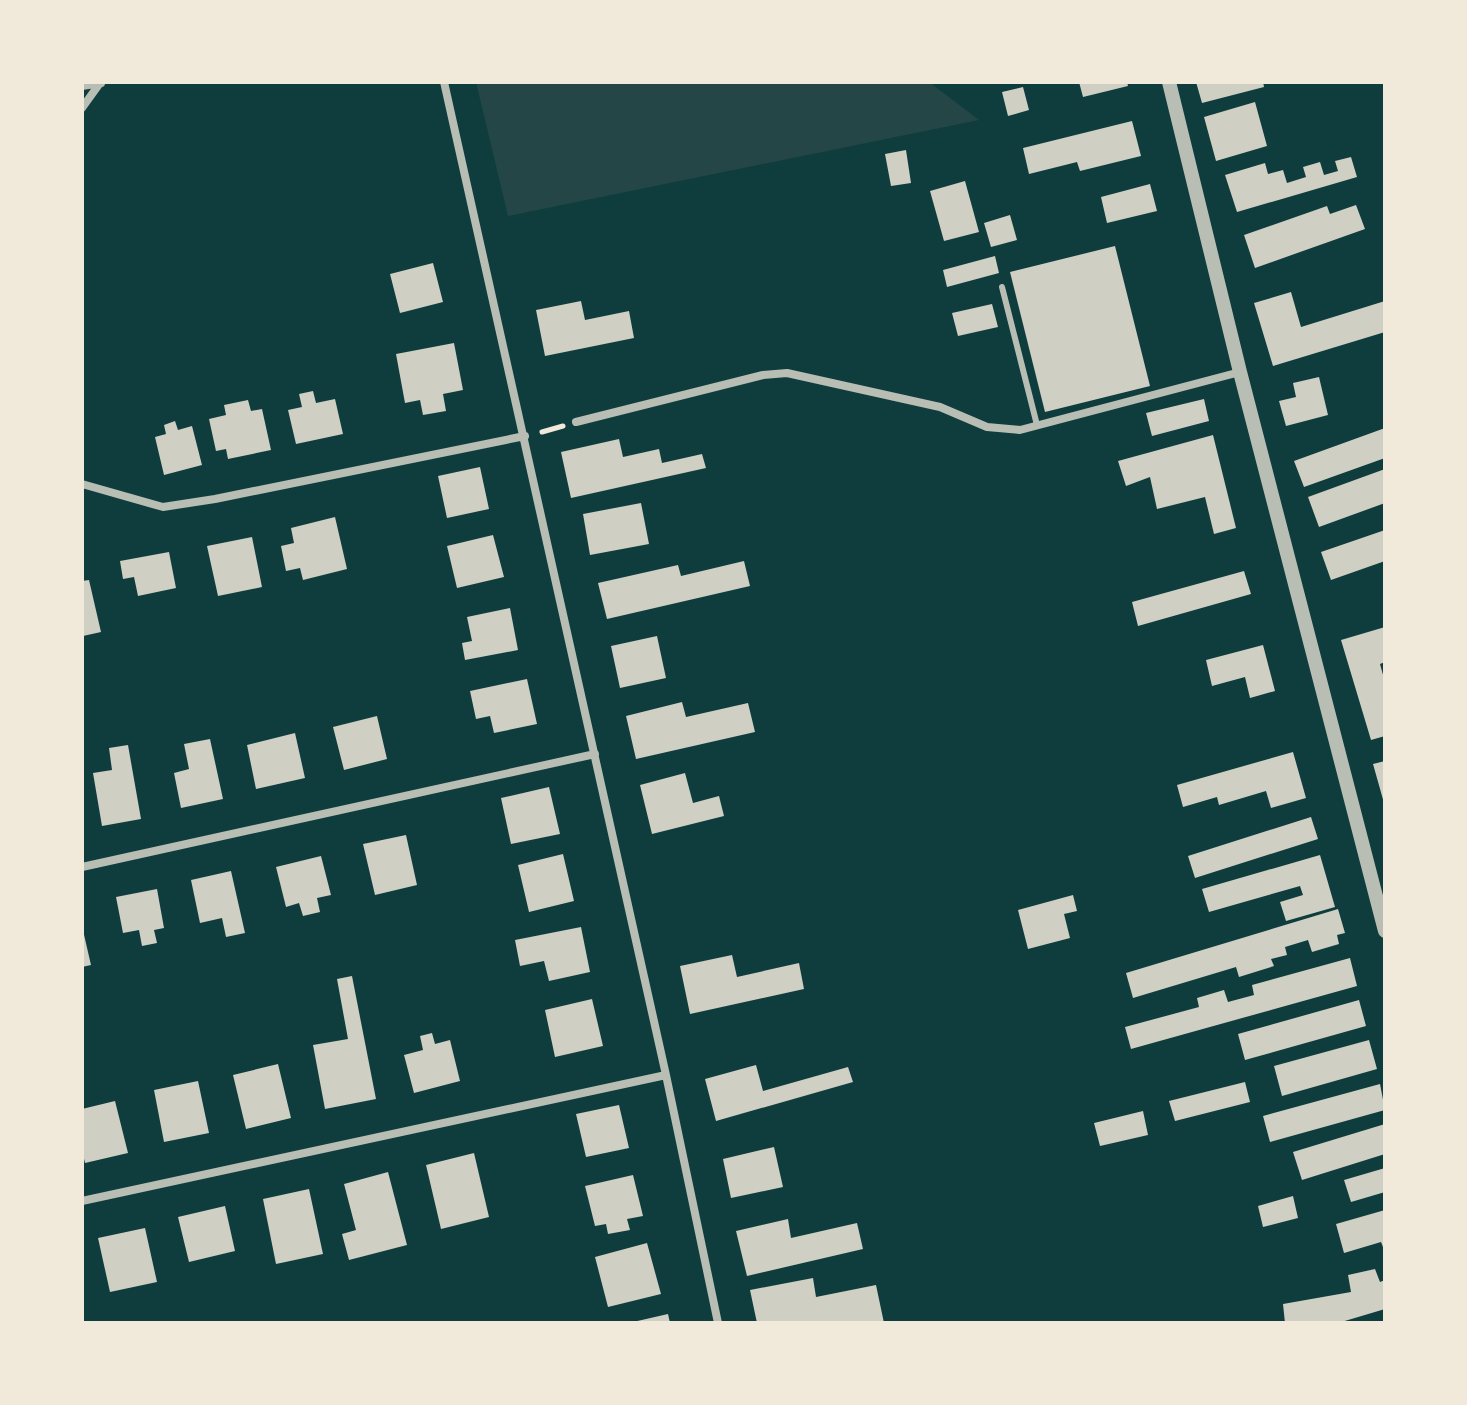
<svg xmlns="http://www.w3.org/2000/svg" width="1467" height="1405" font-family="Rubik,sans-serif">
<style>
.green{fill:#244646}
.building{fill:#cfcfc3}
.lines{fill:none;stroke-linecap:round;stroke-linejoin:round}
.path{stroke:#f1e9da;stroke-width:5}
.service{stroke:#b8beb3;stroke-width:6}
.minor{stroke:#b8beb3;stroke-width:8}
.tertiary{stroke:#b8beb3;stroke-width:14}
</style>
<rect width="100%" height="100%" fill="#0f3d3e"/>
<path class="green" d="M476 82H929L979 120 508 216Z"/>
<path class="building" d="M1079 82H1127L1128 86 1083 97Z
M1196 82H1263L1264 87 1202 103Z
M1023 87 1029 110 1008 116 1002 92Z
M1255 102 1267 146 1216 161 1204 117Z
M1132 121 1141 156 1080 171 1077 162 1029 174 1023 148Z
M906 150 911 183 891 186 885 154Z
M1351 157 1357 177 1237 212 1225 175 1265 163 1268 174 1283 170 1287 183 1306 177 1303 167 1320 162 1324 175 1338 171 1335 161Z
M965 181 979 232 944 241 930 191Z
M1150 184 1157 211 1107 223 1101 197Z
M1356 205 1365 229 1255 268 1244 235 1327 206 1330 214Z
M1010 215 1017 240 991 247 984 223Z
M1115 246 1150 386 1045 412 1010 272Z
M995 256 999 273 947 287 943 270Z
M433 263 443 302 400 313 390 274Z
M1291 292 1301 327 1385 301V332L1273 366 1254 303Z
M581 301 585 320 629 311 634 338 545 356 536 310Z
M992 304 998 327 958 336 952 313Z
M454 343 463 390 443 394 446 411 423 415 420 400 405 403 396 354Z
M1319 377 1328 415 1286 426 1279 401 1296 397 1293 383Z
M313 391 316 403 335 399 343 434 296 444 288 410 302 407 299 394Z
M1204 399 1209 421 1152 436 1146 413Z
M248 400 251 411 262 409 271 450 228 459 226 449 216 451 209 419 226 415 224 405Z
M175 421 178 430 192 426 202 465 164 475 155 437 166 434 164 425Z
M1385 428V458L1304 487 1294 461Z
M1213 435 1236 528 1214 534 1205 497 1157 509 1150 477 1126 486 1118 461Z
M619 439 623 457 659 449 662 463 702 454 706 468 571 498 561 452Z
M480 467 489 509 447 518 438 476Z
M1385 469V503L1319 527 1308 497Z
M641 503 649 544 590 555 583 514Z
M335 517 347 569 303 580 300 568 286 571 281 546 294 543 291 528Z
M1385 530V561L1331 580 1321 552Z
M493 535 504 577 457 588 447 546Z
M252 537 262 587 218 596 207 546Z
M169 552 176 588 138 596 134 577 123 579 120 561Z
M744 561 750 586 607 619 598 583 678 565 681 576Z
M1244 571 1251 594 1138 626 1132 602Z
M89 580 101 632 83 636 82 581Z
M510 608 518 650 465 660 462 643 472 641 467 617Z
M1385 627V662L1380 664 1385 682V736L1371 740 1341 640Z
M657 636 666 678 620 688 611 646Z
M1263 645 1275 691 1250 698 1245 677 1212 686 1206 660Z
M527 679 537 724 494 733 490 716 476 719 470 691Z
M682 702 686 717 748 703 755 732 636 759 626 716Z
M377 716 387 759 344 770 333 727Z
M295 733 305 778 256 789 247 745Z
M210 739 223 799 181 808 174 773 189 769 184 744Z
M128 745 141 819 102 826 93 773 112 770 109 748Z
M1293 752 1306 798 1271 808 1266 791 1219 805 1217 797 1183 807 1177 785Z
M1385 761V803H1384L1373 764Z
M685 773 693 803 719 796 724 816 652 834 640 785Z
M549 787 560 834 511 844 501 798Z
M1311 817 1318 839 1195 878 1188 856Z
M406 835 417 885 375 895 363 844Z
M563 854 574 901 529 912 518 865Z
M1320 855 1335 907 1286 921 1280 902 1303 895 1300 886 1209 912 1202 889Z
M321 856 331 895 317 898 320 912 303 916 299 903 286 907 276 867Z
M231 871 245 933 226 937 222 918 200 923 191 880Z
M157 889 164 928 154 930 157 943 142 946 139 930 123 933 116 897Z
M1073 895 1077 911 1064 914 1070 938 1028 949 1018 910Z
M1338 909 1345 933 1337 935 1339 944 1312 952 1308 940 1285 947 1287 955 1271 959 1274 966 1239 977 1236 967 1133 998 1126 973Z
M82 926 91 965 82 967Z
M581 927 590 972 549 981 544 961 520 966 515 940Z
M732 955 737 977 799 963 804 989 690 1014 680 966Z
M1350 958 1357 986 1131 1049 1125 1027 1199 1007 1197 998 1224 990 1228 1002 1254 995 1252 985Z
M352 976 376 1099 325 1109 313 1045 348 1039 337 979Z
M592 999 603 1046 555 1057 545 1010Z
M1359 1000 1366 1026 1245 1060 1238 1034Z
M432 1033 435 1044 450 1040 460 1081 414 1093 404 1055 423 1050 420 1036Z
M1369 1040 1377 1069 1282 1096 1274 1066Z
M278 1064 291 1118 246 1129 233 1075Z
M756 1065 763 1091 848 1067 853 1082 716 1121 705 1079Z
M198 1081 209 1133 164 1142 154 1090Z
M1245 1082 1250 1102 1175 1121 1169 1101Z
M1380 1084 1385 1110 1270 1142 1263 1116Z
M115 1101 128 1153 85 1163 82 1150V1109Z
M619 1105 629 1148 586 1157 576 1114Z
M1143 1111 1148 1135 1100 1146 1094 1123Z
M1385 1124V1154L1302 1180 1293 1152Z
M774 1147 783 1187 731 1198 723 1159Z
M474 1153 489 1217 441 1229 426 1165Z
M1385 1168V1192L1351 1202 1344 1180Z
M388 1172 407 1245 349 1260 342 1234 356 1230 344 1184Z
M633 1175 643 1216 627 1219 630 1230 608 1234 606 1224 595 1226 585 1186Z
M309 1189 323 1254 276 1264 263 1199Z
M1293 1196 1298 1218 1263 1227 1258 1206Z
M225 1206 235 1251 189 1262 178 1217Z
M1385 1210V1252L1381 1242 1344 1253 1336 1224Z
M788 1219 791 1238 857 1223 863 1249 747 1276 736 1231Z
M145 1228 157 1282 110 1292 98 1238Z
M647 1243 661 1294 608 1307 595 1257Z
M1375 1269 1380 1282 1385 1280V1309L1338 1323H1285L1283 1304 1351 1292 1348 1275Z
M813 1278 816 1297 876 1285 884 1323H757L750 1290Z
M668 1314 670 1323H633V1322Z"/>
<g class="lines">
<path class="path" d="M542 432 563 426"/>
<path class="service" d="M1002 287 1037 425"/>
<path class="minor" d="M444 82 666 1075 718 1323
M82 86 101 83
M82 108 100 83
M576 422 763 375 787 373 940 407 987 427 1020 430 1240 372
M82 484 163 507 215 499 525 436
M82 867 595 754
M82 1201 666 1075"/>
<path class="tertiary" d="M1169 82 1240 372 1385 931"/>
</g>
<rect width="1467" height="1405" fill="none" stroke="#f1e9da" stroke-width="168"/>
</svg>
